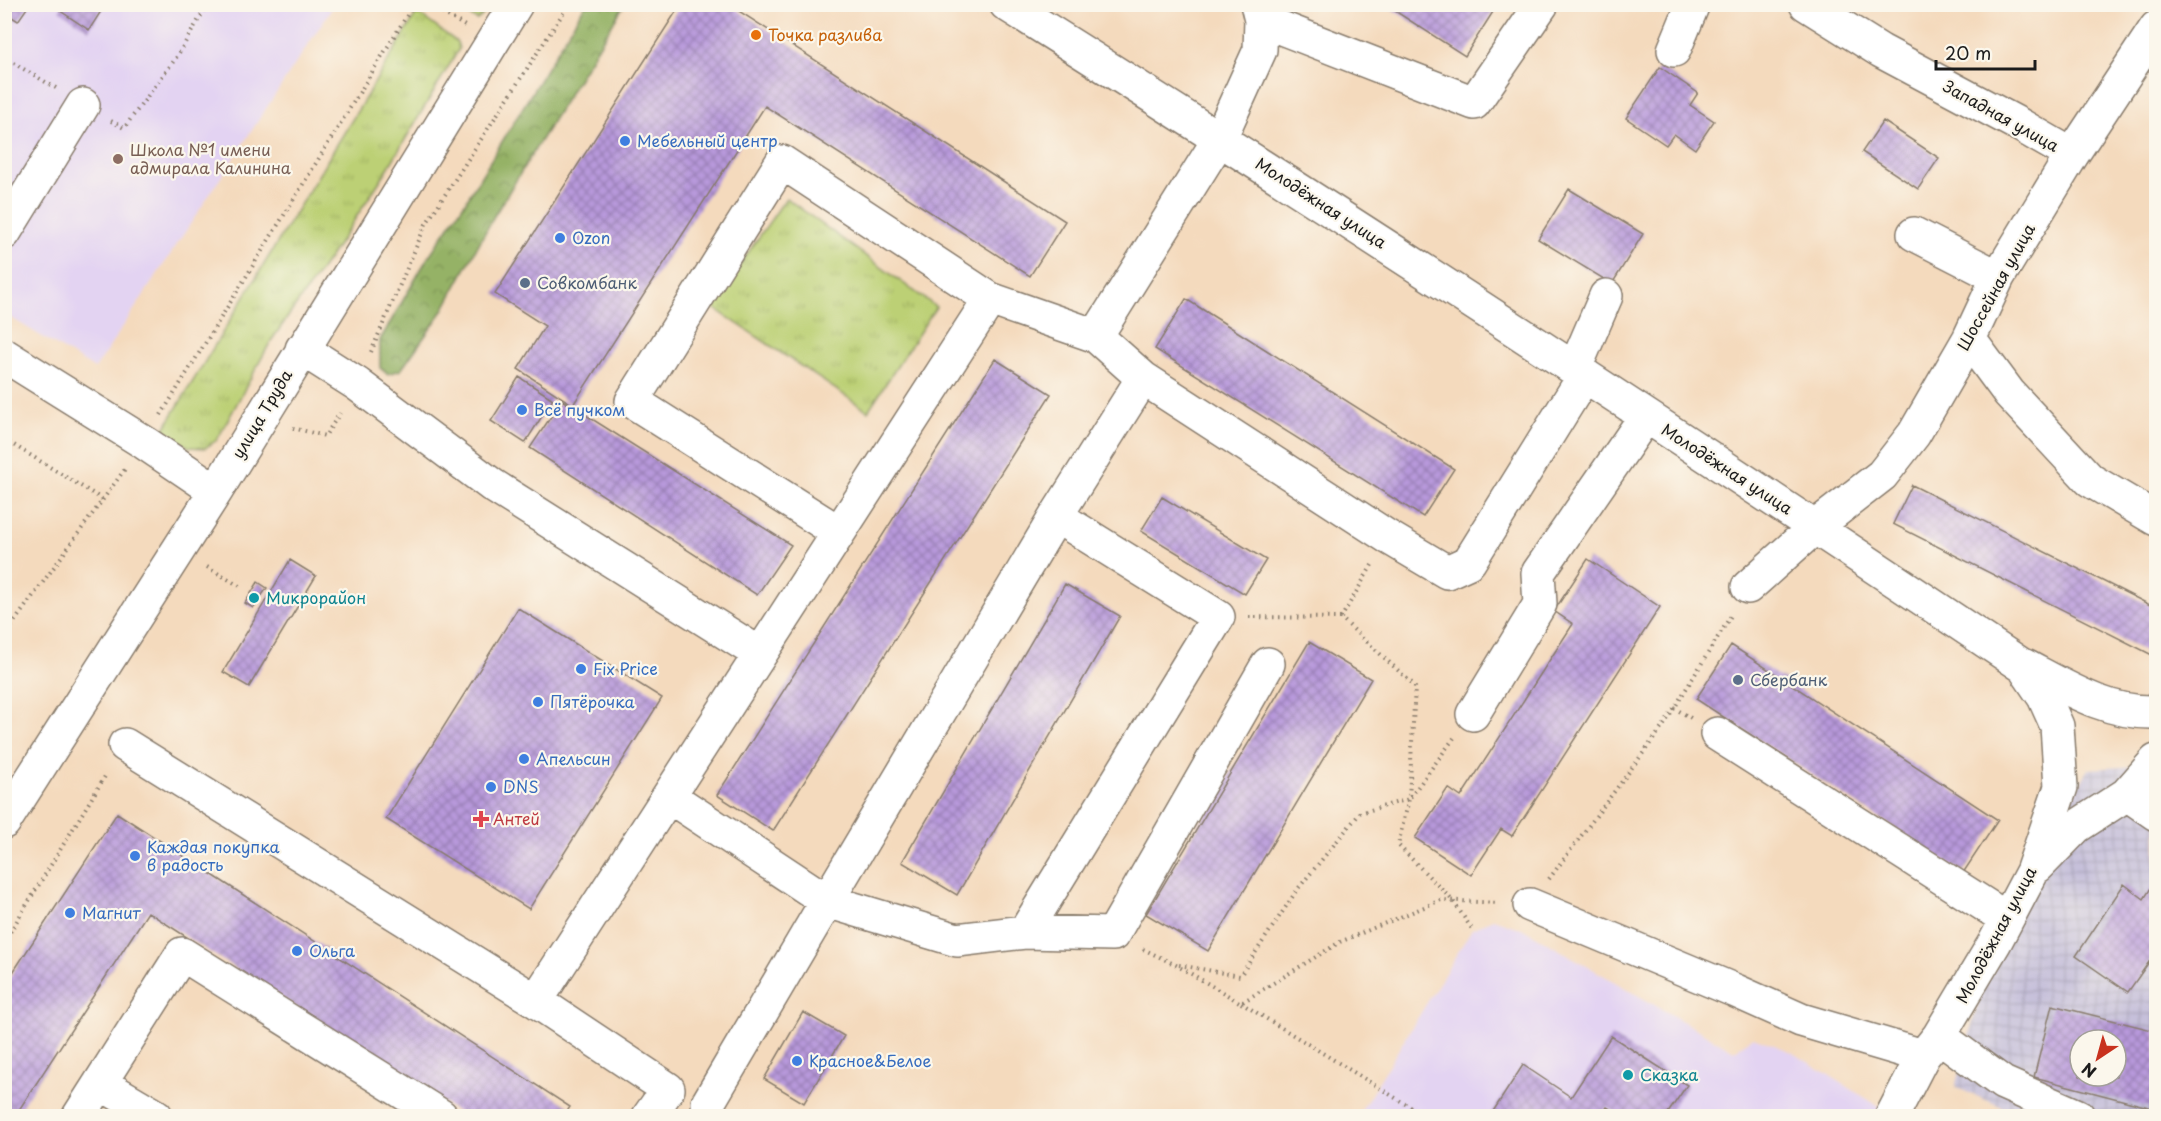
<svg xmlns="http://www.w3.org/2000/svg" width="2161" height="1121" font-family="'Playpen Sans',sans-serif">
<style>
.built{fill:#e3d3f2}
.industrial{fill:url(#industrial-grid);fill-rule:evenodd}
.grass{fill:url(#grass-tufts);stroke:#6c7648;stroke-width:1.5}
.forest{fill:url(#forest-crowns);stroke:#586741;stroke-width:1.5}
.building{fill:url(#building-cross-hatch);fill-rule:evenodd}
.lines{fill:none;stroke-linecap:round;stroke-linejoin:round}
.minor-casing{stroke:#887b6c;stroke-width:36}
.path{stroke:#887b6c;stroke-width:4;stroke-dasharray:1.5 4.5;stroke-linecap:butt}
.minor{stroke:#fff;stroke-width:33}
.food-dot{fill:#e8710a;stroke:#fbf7ec;stroke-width:2}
.shop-dot{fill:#3f7fe0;stroke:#fbf7ec;stroke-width:2}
.education-dot{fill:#8d6e63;stroke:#fbf7ec;stroke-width:2}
.service-dot{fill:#5c6f8a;stroke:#fbf7ec;stroke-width:2}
.culture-dot{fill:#0f9aa8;stroke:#fbf7ec;stroke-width:2}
.health-dot{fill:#e0444e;stroke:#fbf7ec;stroke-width:2}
.labels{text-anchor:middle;stroke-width:4.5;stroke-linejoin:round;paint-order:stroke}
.food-label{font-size:16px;fill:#c56008;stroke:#fbf7ec;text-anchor:start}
.street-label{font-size:16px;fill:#1c1c1c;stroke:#fbf7ec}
.shop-label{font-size:16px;fill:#366cbe;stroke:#fbf7ec;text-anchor:start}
.education-label{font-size:16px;fill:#785e54;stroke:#fbf7ec;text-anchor:start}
.service-label{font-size:16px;fill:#4e5e75;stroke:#fbf7ec;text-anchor:start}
.culture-label{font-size:16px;fill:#0d838f;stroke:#fbf7ec;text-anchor:start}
.health-label{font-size:16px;fill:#be3a42;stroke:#fbf7ec;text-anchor:start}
</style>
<defs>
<pattern id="industrial-grid" width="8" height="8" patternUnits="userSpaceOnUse" patternTransform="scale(1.5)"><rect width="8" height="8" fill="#c6c0da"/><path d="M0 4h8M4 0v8" fill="none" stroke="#aaa4ba"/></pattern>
<pattern id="grass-tufts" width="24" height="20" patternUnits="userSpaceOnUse" patternTransform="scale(1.5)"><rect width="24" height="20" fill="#bcd074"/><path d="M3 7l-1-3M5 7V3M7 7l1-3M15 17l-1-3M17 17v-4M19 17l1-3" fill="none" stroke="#a1b264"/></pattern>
<pattern id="forest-crowns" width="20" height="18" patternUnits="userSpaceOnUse" patternTransform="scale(1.5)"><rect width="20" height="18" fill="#95b266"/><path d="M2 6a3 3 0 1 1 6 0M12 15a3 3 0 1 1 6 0" fill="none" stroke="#799053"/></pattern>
<pattern id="building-cross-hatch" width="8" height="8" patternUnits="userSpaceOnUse" patternTransform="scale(1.5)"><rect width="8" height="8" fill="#b899db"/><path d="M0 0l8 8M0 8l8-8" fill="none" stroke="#957cb1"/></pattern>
</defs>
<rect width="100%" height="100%" fill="#fbf7ec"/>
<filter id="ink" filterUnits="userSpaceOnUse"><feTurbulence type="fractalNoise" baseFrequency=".0167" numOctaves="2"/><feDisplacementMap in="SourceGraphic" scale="12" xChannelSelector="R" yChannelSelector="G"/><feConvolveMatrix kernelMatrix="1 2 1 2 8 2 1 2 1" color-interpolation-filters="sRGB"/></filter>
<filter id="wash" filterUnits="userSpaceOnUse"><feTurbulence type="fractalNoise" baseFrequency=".008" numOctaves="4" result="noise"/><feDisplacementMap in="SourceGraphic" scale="24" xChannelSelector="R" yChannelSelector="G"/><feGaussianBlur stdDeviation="1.35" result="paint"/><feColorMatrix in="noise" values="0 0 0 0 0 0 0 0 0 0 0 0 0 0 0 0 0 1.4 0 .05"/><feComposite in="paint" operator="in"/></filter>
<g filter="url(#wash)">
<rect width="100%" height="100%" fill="#f4dabd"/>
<path class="built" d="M4 5H334L95 369 5 314Z
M1493 919 1525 930 1734 1051 1753 1037 1792 1052 1880 1107 1874 1116H1358L1472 929Z"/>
<path class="industrial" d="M2156 750V1116H2024L1955 1087 2005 905 2089 769 2139 766ZM2080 1040H2116V1076H2080Z"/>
<path class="grass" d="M452 5H490L482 16 477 20Z
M417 13 457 42 459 49 387 170 334 251 271 341 217 440 205 448 189 447 162 432Z
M786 198 936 307 868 411 711 306Z"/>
<path class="forest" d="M585 5H624L494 216 442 312 401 370 387 374 380 368V340L427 259 466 201Z"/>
<g id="blocks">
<path class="building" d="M681 4H728L1065 221 1030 276 765 106 573 405 518 369 545 326 495 294Z
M1384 4H1498L1465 56Z
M4 5H29L18 21 4 12Z
M63 5H105L89 30 59 10Z
M1660 67 1698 93 1690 105 1714 121 1695 149 1674 134 1666 145 1626 118Z
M1883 121 1939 158 1918 189 1862 152Z
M1569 189 1643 234 1612 284 1538 239Z
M1186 299 1454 469 1423 517 1155 349Z
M995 359 1051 394 773 831 717 795Z
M519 377 553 399 525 443 491 421Z
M562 400 791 545 757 595 530 448Z
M1912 485 2156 608V657L1893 524Z
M1162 497 1266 560 1245 594 1141 531Z
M1588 559 1660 607 1512 836 1501 829 1471 875 1415 838 1448 788 1461 797 1573 624 1554 611Z
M290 560 316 576 249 687 223 672Z
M258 582 267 588 253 608 245 603Z
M1065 584 1120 616 957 895 902 862Z
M518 608 662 698 529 909 386 819Z
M1309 642 1371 679 1208 951 1146 914Z
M1731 645 1998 820 1963 873 1696 699Z
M117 813 570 1107 564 1116H464L148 912 15 1116H4V986Z
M2156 880V952L2128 992 2076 956 2124 884 2144 899Z
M2052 1005 2156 1031V1109L2034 1077ZM2080 1040H2116V1076H2080Z
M803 1012 844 1036 804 1103 764 1079Z
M1611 1036 1687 1085 1666 1116H1622L1607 1107 1601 1116H1490L1523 1065 1571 1097Z"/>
</g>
</g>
<g filter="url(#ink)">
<use href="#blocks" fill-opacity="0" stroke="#887b6c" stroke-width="1.5"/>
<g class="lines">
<g class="minor-casing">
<path id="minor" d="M1006 4C1349 219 1687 441 2023 666L2044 697 2057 726 2061 787 2032 872 1995 942 1939 1036 1923 1056 1892 1116
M1806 4 1881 51 2020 125 2072 155
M1261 20 1474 103 1542 4
M1674 50 1693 4
M4 233 83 105
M1914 234 1998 277
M1969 339 2009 393 2090 480 2156 519
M302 349 357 384 492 485 760 654
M4 355 145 443 216 491
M1575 368 1606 296
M1143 378 1388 537 1447 572 1469 562 1585 375
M838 532 632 401 782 162 990 299
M1748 587 1815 527 1882 475 1914 434 1969 339 1998 277 2072 155 2156 28
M2025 666C2067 688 2108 714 2156 712
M1473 714 1540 604 1538 573 1646 416
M1717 734 2007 919
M125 745 536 1001 668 1089 649 1116
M2127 794 2156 761
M670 797 827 901 1056 516 1143 378 1096 336 1220 138 1260 50 1261 20 1257 4
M4 822 216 491 516 4
M2038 866 2076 827 2127 794 2156 814
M1530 905 1736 991 1801 1020 1923 1056
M1025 932 1218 617 1056 516
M536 1001 990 299 1096 336
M1939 1036 2003 1083 2078 1116
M100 1083 156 1116
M708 1103 827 901 957 940 1025 932 1113 934 1268 664
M79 1116 182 954 441 1116"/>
</g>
<path class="path" d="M427 4 465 26
M8 60 56 88
M111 121 124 128 176 58 208 4
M371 352 426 224 569 4
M161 415 414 4
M293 428 325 436 340 413
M4 439 102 499
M1372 565 1341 618 1415 686 1409 799 1398 845 1453 901 1472 929
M207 567 243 588
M1249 617 1341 618
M4 636 125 469
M1674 708 1691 718
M1549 879 1664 725 1732 614
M4 942 107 773
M1143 949 1176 965 1241 1003 1340 942 1441 900 1498 903
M1179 965 1240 976 1297 890 1360 813 1409 799 1454 738
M1241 1003 1425 1116"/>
<use href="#minor" class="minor"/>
</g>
</g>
<circle class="food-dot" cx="756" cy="35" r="6"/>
<g class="shop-dot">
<circle cx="625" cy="141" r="6"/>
<circle cx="560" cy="238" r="6"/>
<circle cx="522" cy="410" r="6"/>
<circle cx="581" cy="669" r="6"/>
<circle cx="538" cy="702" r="6"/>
<circle cx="524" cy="759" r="6"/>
<circle cx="491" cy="787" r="6"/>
<circle cx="135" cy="856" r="6"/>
<circle cx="70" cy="913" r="6"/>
<circle cx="297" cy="951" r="6"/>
<circle cx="797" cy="1061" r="6"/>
</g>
<circle class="education-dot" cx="118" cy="159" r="6"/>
<g class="service-dot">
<circle cx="525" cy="283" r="6"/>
<circle cx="1738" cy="680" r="6"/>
</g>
<g class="culture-dot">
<circle cx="254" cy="598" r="6"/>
<circle cx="1628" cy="1075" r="6"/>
</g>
<path class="health-dot" d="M478 810h6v6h6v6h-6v6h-6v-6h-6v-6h6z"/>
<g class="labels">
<g class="food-label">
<text x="768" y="41">Точка разлива</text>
</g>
<g class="street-label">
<text transform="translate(2001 116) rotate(29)" y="6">Западная улица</text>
<text transform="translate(1321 203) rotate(33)" y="6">Молодёжная улица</text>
<text transform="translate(1996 287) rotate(-61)" y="6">Шоссейная улица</text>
<text transform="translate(262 414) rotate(-59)" y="6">улица Труда</text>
<text transform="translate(1727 469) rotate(33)" y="6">Молодёжная улица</text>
<text transform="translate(1996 935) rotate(-62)" y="6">Молодёжная улица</text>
</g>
<g class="shop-label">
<text x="637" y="147">Мебельный центр</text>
<text x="572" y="244">Ozon</text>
<text x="534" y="416">Всё пучком</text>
<text x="593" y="675">Fix Price</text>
<text x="550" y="708">Пятёрочка</text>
<text x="536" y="765">Апельсин</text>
<text x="503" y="793">DNS</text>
<text x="147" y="853">Каждая покупка<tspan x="147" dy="18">в радость</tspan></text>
<text x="82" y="919">Магнит</text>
<text x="309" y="957">Ольга</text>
<text x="809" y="1067">Красное&amp;Белое</text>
</g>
<g class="education-label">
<text x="130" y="156">Школа №1 имени<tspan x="130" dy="18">адмирала Калинина</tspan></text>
</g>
<g class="service-label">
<text x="537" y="289">Совкомбанк</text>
<text x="1750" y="686">Сбербанк</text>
</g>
<g class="culture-label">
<text x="266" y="604">Микрорайон</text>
<text x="1640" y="1081">Сказка</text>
</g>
<g class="health-label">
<text x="493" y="825">Антей</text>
</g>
</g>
<rect width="2161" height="1121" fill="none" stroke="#fbf7ec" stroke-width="24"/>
<g transform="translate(2098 1058) rotate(216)"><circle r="28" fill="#fbf7ec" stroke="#a29f99" stroke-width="1.5"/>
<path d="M0-4.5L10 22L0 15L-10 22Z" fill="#c8321e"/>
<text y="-9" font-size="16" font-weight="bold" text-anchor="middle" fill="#1c1c1c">N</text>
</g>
<path d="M1936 60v9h99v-9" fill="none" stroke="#1c1c1c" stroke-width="3"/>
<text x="1945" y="60" font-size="18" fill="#1c1c1c" stroke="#fbf7ec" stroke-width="4.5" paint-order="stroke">20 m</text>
</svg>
